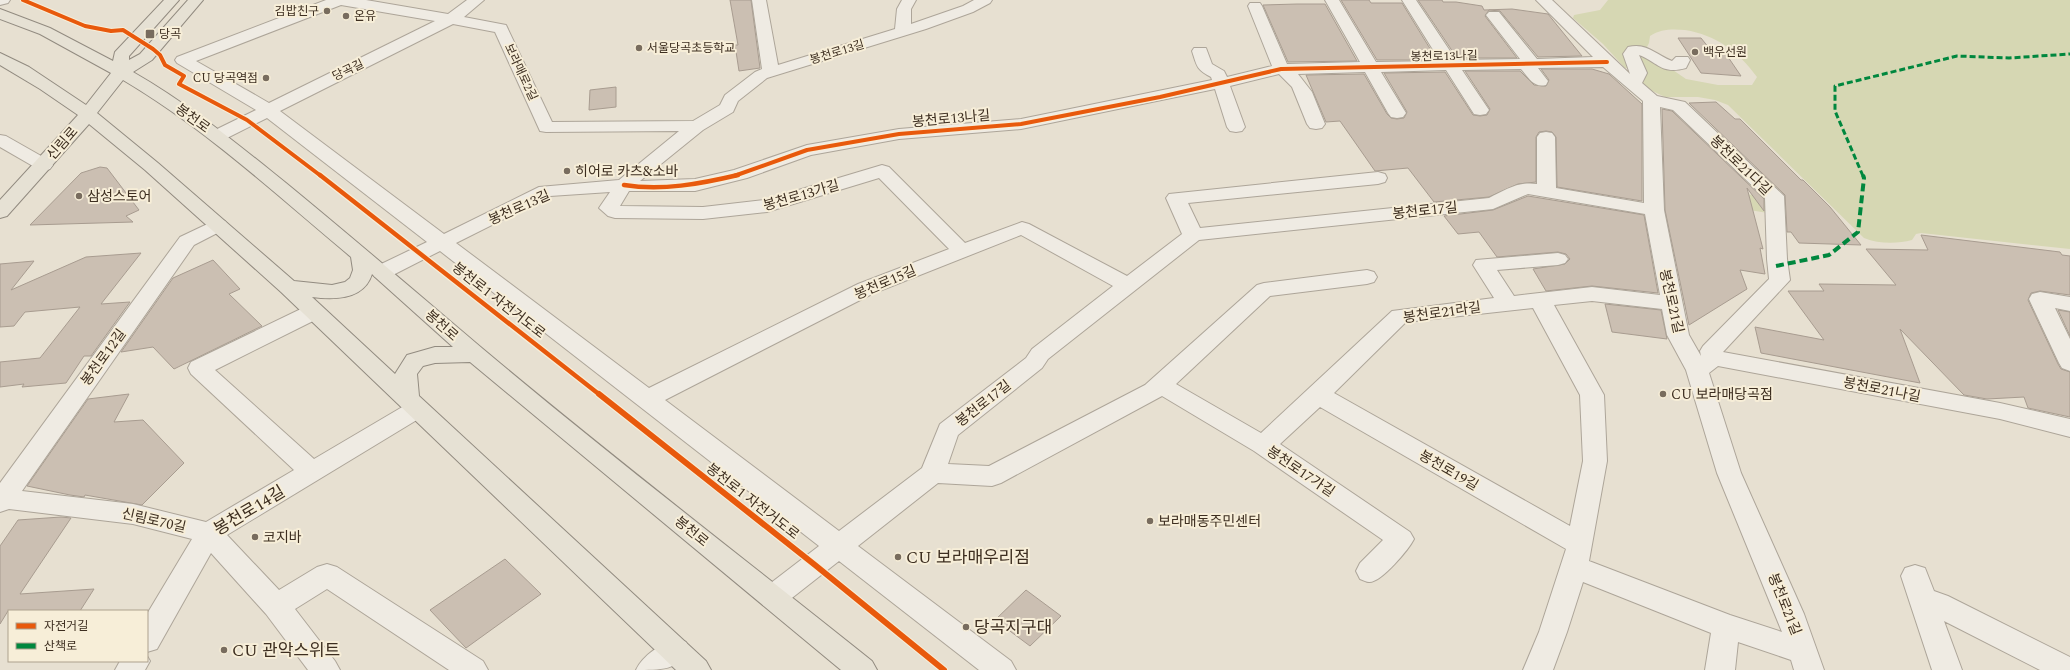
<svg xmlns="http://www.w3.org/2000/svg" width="2070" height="670" font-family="Spectral,'Noto Sans KR',serif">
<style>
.green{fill:#d6d7b3}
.building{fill:#cbbfb2;stroke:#a89c90}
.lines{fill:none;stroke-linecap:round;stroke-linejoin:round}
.minor-casing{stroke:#ada599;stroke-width:2}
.major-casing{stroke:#928b80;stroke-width:2}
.minor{fill:#efebe3;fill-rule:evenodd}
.major{fill:#e6e1d4;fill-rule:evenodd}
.quiet-far1{stroke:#00873e;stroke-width:3;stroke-dasharray:6 3;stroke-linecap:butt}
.quiet{stroke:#00873e;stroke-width:4;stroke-dasharray:8 4;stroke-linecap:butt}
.cycleway-far2-casing{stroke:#f7eed8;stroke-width:6}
.cycleway-far1-casing{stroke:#f7eed8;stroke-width:7}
.cycleway-casing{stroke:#f7eed8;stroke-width:8}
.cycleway-far2{stroke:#e8590c;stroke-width:4}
.cycleway-far1{stroke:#e8590c;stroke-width:4.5}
.cycleway{stroke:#e8590c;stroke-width:6}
.poi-dot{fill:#786c5e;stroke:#f7eed8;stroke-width:1.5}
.labels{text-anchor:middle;stroke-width:4;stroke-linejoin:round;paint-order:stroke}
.far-poi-label{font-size:12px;fill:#3d2e20;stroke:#f7eed8;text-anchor:start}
.far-street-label{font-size:12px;fill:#3d2e20;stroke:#f7eed8}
.street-label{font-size:14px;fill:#3d2e20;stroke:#f7eed8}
.poi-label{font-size:14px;fill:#3d2e20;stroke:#f7eed8;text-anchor:start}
.near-street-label{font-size:17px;fill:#3d2e20;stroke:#f7eed8}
.near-poi-label{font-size:17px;fill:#3d2e20;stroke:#f7eed8;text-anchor:start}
</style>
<rect width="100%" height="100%" fill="#e7e0d1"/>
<path class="green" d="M1608 0H2070V249L1921 233 1916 234 1912 240C1897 244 1879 244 1864 238L1728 105 1715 100 1698 97H1665L1642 86 1639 81 1642 69 1634 53 1643 52 1648 55 1660 65 1670 68 1686 79 1718 85H1752L1757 77C1739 52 1716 35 1685 30 1671 29 1661 29 1650 36L1649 43 1647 47 1628 49 1627 52 1632 68H1625L1603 44 1573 18 1574 15 1600 10Z
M1716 189 1764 197 1768 213 1718 205Z"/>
<path class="building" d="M730 0H751L760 68 739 71 735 45H738Z
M1341 0H1369L1371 3H1402L1437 60H1377Z
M1418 0H1442L1443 2H1456L1482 6 1484 10 1512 9 1548 14 1582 56 1538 57 1500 11 1489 10 1485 16 1517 58H1457Z
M1297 4H1325L1357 61 1288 62 1263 5Z
M1678 38H1701L1713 53 1726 54 1741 76 1701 73Z
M1541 69H1592L1609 74 1642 104V201L1557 187 1556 137 1552 132 1546 131 1539 132 1536 137V182L1518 184 1489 197 1434 202 1408 168 1375 171 1340 121 1326 122 1306 75 1364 74 1387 114 1391 118 1397 119 1404 118 1407 112 1384 73 1445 72 1473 115 1480 116 1487 115 1490 109 1465 71H1520L1534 85 1546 86 1549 80Z
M616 87V107L589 110 590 90Z
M1716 102 1735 119H1740L1801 180H1803L1830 207 1861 245 1799 243 1791 232H1787L1785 195 1689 103Z
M1662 109 1672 111 1764 199V211L1747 188 1763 249 1760 248 1765 274 1740 270 1747 289 1689 325 1665 210Z
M100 167 107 168 139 210 126 216 133 222 30 225 81 173Z
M1528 196 1644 215 1658 293 1592 286 1546 291 1533 269 1565 264 1570 259 1566 254 1558 252 1497 257 1479 232 1458 234 1444 216 1493 210Z
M1921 235 2060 252 2062 255 2070 256V295L2040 291 2031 293 2028 300 2058 364 2061 369 2070 372V417L2028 408 2024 397 1987 399 1964 395 1900 329 1920 383 1761 353 1755 327 1824 340 1788 291H1824L1819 284 1896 285 1866 249 1928 250Z
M141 253 101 304 130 302 91 356H84L66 383 22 387 24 384 0 387V362L40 358 80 307 25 312 14 326 0 327V264L34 261 11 290 86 257Z
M213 260 240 289 229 294 262 326 174 369 153 347 121 352 173 278Z
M1605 304 1661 310 1667 339 1612 332Z
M2058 310 2070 312V336Z
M129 394 114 422 143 420 184 463 142 505 85 495 84 497 70 495 27 486 88 399Z
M61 517 71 518 20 594 94 589 80 611H8L0 624V546L18 520Z
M505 559 541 594 466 648 430 610Z
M1026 590 1061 616 1030 646 995 620Z"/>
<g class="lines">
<g class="minor-casing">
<path id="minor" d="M0 0H10L8 3 0 5Z
M326 0H366L448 14 467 0H484L464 17 506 25 552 122 693 121 720 105 725 95 755 72 762 69 752 0H766L778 65 895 29 897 9 902 0H916L911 9V24L963 6 974 0H992L990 3 973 12 926 29 767 78 738 101 733 112 703 130 640 181 695 179 734 170 807 145 899 129 1021 119 1212 80 1211 77C1196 69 1197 66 1192 51L1194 48H1206L1212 64 1224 71 1227 77 1272 66 1248 6 1250 3H1260L1262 6 1287 64 1360 62 1325 0H1339L1376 62 1440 61 1402 0H1416L1456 60 1520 59 1486 15 1489 12H1499L1537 59 1593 57 1536 0H1552L1630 74 1623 54 1628 47C1647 42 1656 55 1672 61L1676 57H1688L1690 60 1686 68C1661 75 1658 62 1639 55L1647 73 1642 83 1657 96 1685 102 1784 196 1787 259 1790 280 1723 352 2000 403 2070 419V437L2000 419 1718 366 1709 373 1741 473 1804 614 1824 670H1794L1791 660 1738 642 1735 670H1705L1711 633 1583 582 1567 632 1553 670H1523L1539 632 1566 549 1320 407 1280 444 1410 532 1414 539C1409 549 1381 583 1369 582 1367 582 1363 580 1360 579L1356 571 1360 563 1383 540 1254 451 1162 396 1001 483 992 486 938 483 858 546 1011 661 1016 670H979L839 561 783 605 773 609 763 605 759 597 763 589 819 546 440 251 389 277 382 278 375 277 372 272 375 267 427 242 267 118 223 140 217 141 211 140 208 136 211 132 256 110 177 63 175 60 177 57ZM341 5 435 21 269 103 196 61ZM453 24 495 32 540 131 546 132 679 131 619 180 539 187 444 234 280 111ZM1603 67 1643 101 1644 203 1556 188 1555 137 1552 133 1546 132 1540 133 1537 137V184C1519 181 1505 190 1489 198L1200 228 1188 203 1378 184 1385 182 1387 178 1385 174 1378 172 1169 194 1166 198 1182 234 1127 276 1029 224 1022 222 965 243 889 167 882 165 765 200 703 207 620 206 629 191H695L747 178 811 155 899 139 1021 129 1215 89 1227 127 1230 131 1236 132 1242 131 1245 127 1230 86 1279 74 1292 87 1307 124 1310 128 1316 129 1322 128 1325 124 1312 92 1298 74 1365 72 1388 113 1391 117 1397 118 1403 117 1406 113 1381 72 1446 70 1474 114 1480 115 1486 114 1489 110 1462 70 1521 69C1529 78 1533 88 1546 85L1548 81 1538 68ZM1660 107 1673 110 1765 198 1767 259 1769 279 1703 346 1700 351 1701 356 1689 335 1664 210ZM879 178 949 249 858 284 649 388 456 243 550 196 610 192 599 208 608 216 615 218 703 219 767 212ZM1528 194 1645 214 1660 295 1592 287 1514 296 1497 270 1558 265 1565 263 1568 259 1565 255 1558 253 1476 260 1473 265 1494 298 1392 311 1261 433 1176 384 1270 296 1367 284 1374 282 1377 277 1374 272 1367 270 1264 283 1257 285 1145 385 989 466 948 464 958 435 1042 368 1048 359 1199 240 1493 209ZM1021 235 1113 286 1032 349 1026 358 940 424 922 468 839 531 665 400 872 294ZM1592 301 1662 309 1667 335 1686 370 1717 473 1782 632 1730 615 1589 561 1607 461 1604 395 1554 305ZM1533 308 1580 395 1583 461 1570 526 1334 393 1406 322Z
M0 135 6 136 50 161 53 165 50 169 44 171 38 169 0 147Z
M218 219 225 221 228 225 225 229 194 245 22 491 133 504 206 522 294 470 191 374 188 368 191 362 305 307 313 305 321 307 324 312 321 317 215 370 314 459 409 403 417 401 425 403 429 409 425 415 227 535 279 590 317 567 327 564 337 567 483 661 488 670H449L327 589 295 609 335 661 340 670H308L266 614 211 553 157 649 147 652V614L192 539 133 524 9 509 0 512V483L180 237Z
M2040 292 2070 297V311L2055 308 2070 339V371L2062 368 2059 363 2029 299 2032 294Z
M1915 565 1925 568 1934 591 1948 596 2070 657V670H2040L1944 621 1962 670H1932L1901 576 1905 568Z
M676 638 686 642 690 651C679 670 660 670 636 670 643 655 661 644 676 638Z
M147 656 150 661 145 670H115L120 661H147Z"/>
</g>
<g class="major-casing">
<path id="major" d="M164 0H179L129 56V60L140 54 188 0H203L152 60 133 72C189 104 236 143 286 183 353 238 417 293 483 349 610 456 742 557 872 661L877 670H841L470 362 435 363 423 366 417 374 419 396 706 661 711 670H676L281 292 145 170 89 124 7 216 0 218V200L78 115 40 89 0 65V53L29 67 86 105 111 73 40 34 0 19V9L50 28 113 61 115 52ZM123 80C206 129 278 196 351 257L353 270 350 278 345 282 332 285 294 281 158 163 97 113ZM372 274 375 277 453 347H435L407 355 395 374 312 297C334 300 364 300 372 274Z"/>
</g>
<use href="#minor" class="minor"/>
<use href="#major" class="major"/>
<path class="quiet-far1" d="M1863 176 1835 111V86L1957 56 2009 58 2070 54"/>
<path class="quiet" d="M1776 266 1829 255 1858 232 1864 178 1863 175"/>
<g class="cycleway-far2-casing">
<path id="cycleway-far2" d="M23 0 85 26 111 31 123 30 153 49 160 55 165 65 184 76 179 84 247 120 321 176
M734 176 807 150 899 134 1021 124 1160 97 1281 69 1607 62"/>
</g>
<g class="cycleway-far1-casing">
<path id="cycleway-far1" d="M320 175 600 395
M624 185C662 191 700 184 738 175"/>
</g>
<g class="cycleway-casing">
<path id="cycleway" d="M599 394 815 565 944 670"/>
</g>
<use href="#cycleway-far2" class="cycleway-far2"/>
<use href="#cycleway-far1" class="cycleway-far1"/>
<use href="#cycleway" class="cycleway"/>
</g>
<g class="poi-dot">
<circle cx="327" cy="11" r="4"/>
<circle cx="346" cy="16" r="4"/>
<rect x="145" y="29" width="10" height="10" rx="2"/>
<circle cx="639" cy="48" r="4"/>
<circle cx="1695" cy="52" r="4"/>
<circle cx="266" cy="78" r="4"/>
<circle cx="567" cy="171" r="4"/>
<circle cx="79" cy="196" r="4"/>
<circle cx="1663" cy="394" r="4"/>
<circle cx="1150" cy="521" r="4"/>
<circle cx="255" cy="537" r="4"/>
<circle cx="898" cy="557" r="4"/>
<circle cx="966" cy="627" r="4"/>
<circle cx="224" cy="650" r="4"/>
</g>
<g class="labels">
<g class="far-poi-label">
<text x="319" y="15" text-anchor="end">김밥친구</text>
<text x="354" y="20">온유</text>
<text x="159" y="38">당곡</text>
<text x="647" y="52">서울당곡초등학교</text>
<text x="1703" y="56">백우선원</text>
<text x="258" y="82" text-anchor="end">CU 당곡역점</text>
</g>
<g class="far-street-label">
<text transform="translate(837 52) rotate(-17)" y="4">봉천로13길</text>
<text transform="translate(1444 56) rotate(-1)" y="4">봉천로13나길</text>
<text transform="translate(348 70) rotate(-26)" y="4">당곡길</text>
<text transform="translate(521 72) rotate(65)" y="4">보라매로2길</text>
</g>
<g class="street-label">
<text transform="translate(193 118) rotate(36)" y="5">봉천로</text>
<text transform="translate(951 118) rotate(-5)" y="5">봉천로13나길</text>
<text transform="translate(62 143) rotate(-49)" y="5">신림로</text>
<text transform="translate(1741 165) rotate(44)" y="5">봉천로21다길</text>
<text transform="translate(801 195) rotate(-16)" y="5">봉천로13가길</text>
<text transform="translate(519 207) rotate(-24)" y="5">봉천로13길</text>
<text transform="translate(1425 210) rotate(-6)" y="5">봉천로17길</text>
<text transform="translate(885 282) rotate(-23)" y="5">봉천로15길</text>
<text transform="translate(499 300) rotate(38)" y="5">봉천로1 자전거도로</text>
<text transform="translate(1672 301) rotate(77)" y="5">봉천로21길</text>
<text transform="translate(1442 312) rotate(-8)" y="5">봉천로21라길</text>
<text transform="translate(442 325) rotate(41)" y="5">봉천로</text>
<text transform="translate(103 357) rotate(-54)" y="5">봉천로12길</text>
<text transform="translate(1882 389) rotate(11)" y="5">봉천로21나길</text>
<text transform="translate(983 403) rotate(-38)" y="5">봉천로17길</text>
<text transform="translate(1449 470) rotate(30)" y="5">봉천로19길</text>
<text transform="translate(1301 471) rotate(34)" y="5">봉천로17가길</text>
<text transform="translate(753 501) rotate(38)" y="5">봉천로1 자전거도로</text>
<text transform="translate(154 520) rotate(13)" y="5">신림로70길</text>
<text transform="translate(692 531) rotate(39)" y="5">봉천로</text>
<text transform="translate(1785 604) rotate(68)" y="5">봉천로21길</text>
</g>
<g class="poi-label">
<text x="575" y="176">히어로 카츠&amp;소바</text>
<text x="87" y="201">삼성스토어</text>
<text x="1671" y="399">CU 보라매당곡점</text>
<text x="1158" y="526">보라매동주민센터</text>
<text x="263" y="542">코지바</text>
</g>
<g class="near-street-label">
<text transform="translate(249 510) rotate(-31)" y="6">봉천로14길</text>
</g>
<g class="near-poi-label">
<text x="906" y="563">CU 보라매우리점</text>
<text x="974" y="633">당곡지구대</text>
<text x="232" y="656">CU 관악스위트</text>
</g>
</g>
<rect x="8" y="610" width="140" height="52" fill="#f7eed8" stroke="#ada18e"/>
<rect x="16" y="623" width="20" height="6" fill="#e8590c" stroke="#ada18e"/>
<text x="44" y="630" font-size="12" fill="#3d2e20">자전거길</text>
<rect x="16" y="643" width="20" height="6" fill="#00873e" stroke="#ada18e"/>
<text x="44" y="650" font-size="12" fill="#3d2e20">산책로</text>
</svg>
